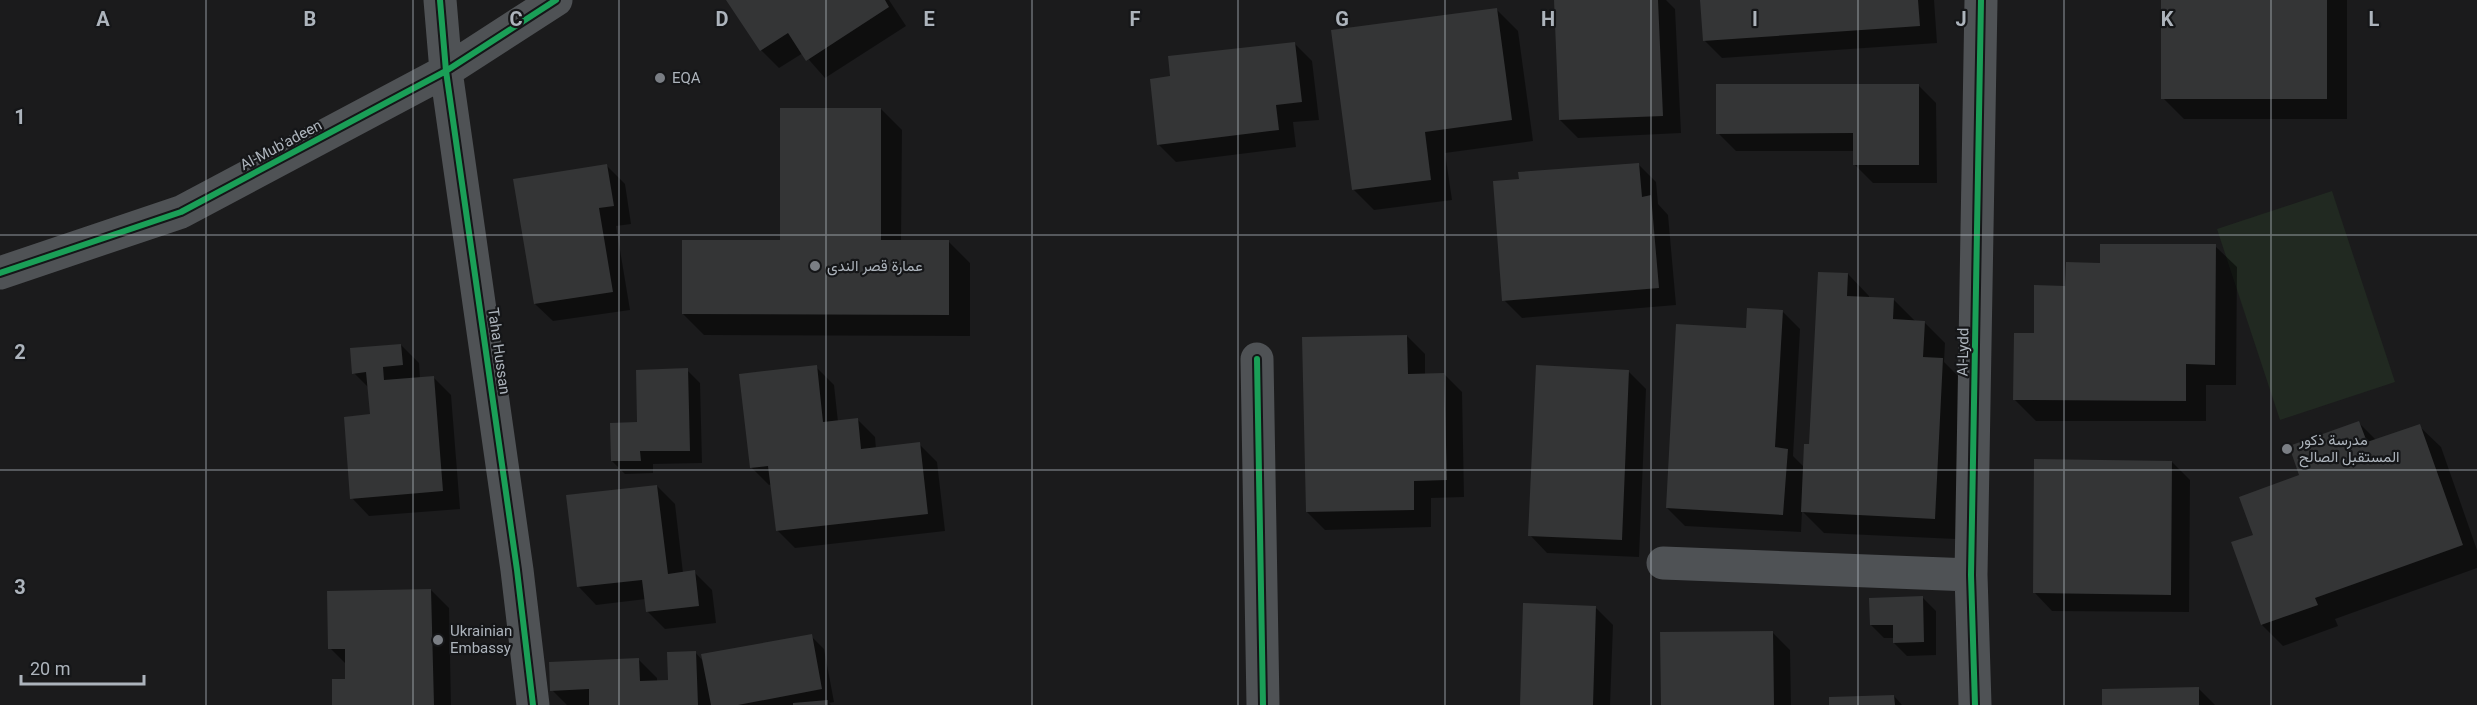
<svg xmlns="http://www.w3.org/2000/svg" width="2477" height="705" font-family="Roboto,Vazirmatn,sans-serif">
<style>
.park{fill:#212921}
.shadow{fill:#0007}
.building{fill:#343536}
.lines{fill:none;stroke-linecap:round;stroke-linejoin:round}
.street{stroke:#4f5255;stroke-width:33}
.cycleway-casing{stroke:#151618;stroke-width:10}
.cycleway{stroke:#1a9f57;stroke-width:6}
.grid{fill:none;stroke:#adb4bc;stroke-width:1.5;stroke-opacity:0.55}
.poi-dot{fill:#7a7e84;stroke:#151618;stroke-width:2}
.labels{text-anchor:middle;stroke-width:4.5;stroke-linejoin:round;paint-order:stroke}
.poi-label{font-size:15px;fill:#adb4bc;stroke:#151618;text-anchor:start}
.street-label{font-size:15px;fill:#adb4bc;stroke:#151618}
.grid-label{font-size:20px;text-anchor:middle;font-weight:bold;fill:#adb4bc;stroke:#151618;stroke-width:4.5;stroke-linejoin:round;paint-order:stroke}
</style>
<rect width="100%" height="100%" fill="#1b1b1c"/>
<path class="park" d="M2332 191 2395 382 2280 420 2217 229Z"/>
<path class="shadow" d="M728 0H889L906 26 825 78 803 53 779 68 761 50Z
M1555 0H1666L1675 9 1681 133 1578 138 1560 120Z
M1702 0H1934L1937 43 1722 58 1704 40Z
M2163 0H2347V119H2184L2163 98Z
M1497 10 1518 31 1533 141 1445 153 1452 200 1374 210 1353 189Z
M1294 43 1312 61 1319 120 1293 122 1296 147 1176 162 1158 144 1172 78Z
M1918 85 1936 103 1937 183H1873L1855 165V151H1736L1718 133Z
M881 109 902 130 901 242H949L970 263V336L704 335 683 314 781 242Z
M1638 164 1656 182 1658 204 1668 215 1676 305 1522 318 1504 300Z
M607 166 625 184 631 224 616 226 630 310 553 321 535 304Z
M2215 246 2237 267 2236 385H2206V421H2036L2015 400 2035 335 2067 287Z
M1848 274 1869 296V298L1894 300 1916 322H1924L1945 343 1944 362 1963 381 1956 539 1824 533 1802 511 1801 532 1685 526 1667 508 1747 330 1782 311 1800 329 1793 456 1805 468Z
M1407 336 1425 354V375L1444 374 1462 392 1464 497 1431 498V527L1325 530 1307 512Z
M401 345 419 363 420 378 433 377 451 395 460 509 369 516 352 498 371 416 369 388 354 373Z
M816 367 834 385 838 422 857 419 875 437 876 449 919 444 937 462 945 531 795 548 777 530 772 484 769 485 751 467Z
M687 370 700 383 702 463 653 464V473L625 474 612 461 638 423Z
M1628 371 1646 389 1639 557 1547 553 1530 535Z
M2359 423 2377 441 2419 426 2441 447 2477 550V568L2335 619 2338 626 2283 646 2262 625 2233 543 2254 536 2301 476Z
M2172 462 2190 480 2189 612 2052 611 2035 593Z
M657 486 675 504 683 573 694 572 712 590 716 623 665 629 647 611 646 599 596 605 579 587Z
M431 590 449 608 451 705H333L347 680V665L330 648Z
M1923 598 1936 611V655L1907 656 1894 643V638H1884L1871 625Z
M1595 607 1613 625 1610 705H1521Z
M1772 632 1790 650 1791 705H1663Z
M811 636 824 649 834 702 829 703 831 705H567L552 690 639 660 657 678V682L670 681 695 652 704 662Z
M2199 689 2215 705H2104Z
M1894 696 1902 705H1830Z"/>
<path class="building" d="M726 0H885L889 7 806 61 788 33 760 51Z
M1554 0H1658L1663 116 1559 120Z
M1700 0H1918L1920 26 1703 41Z
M2161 0H2327V99H2161Z
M1497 8 1512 120 1425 132 1431 180 1352 190 1331 30Z
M1295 42 1302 102 1276 105 1279 130 1157 145 1150 79 1170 76 1168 56Z
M1716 84H1919V165H1853V133L1716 134Z
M780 108H881V240H949V315L682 314V240H780Z
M1639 163 1642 197 1651 195 1659 288 1502 301 1493 181 1519 179 1518 172Z
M607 164 614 206 599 208 613 292 534 304 513 179Z
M2100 244H2216L2215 365 2186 364V401L2013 400 2014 333H2034V285L2065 286 2066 262 2100 263Z
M1818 272 1848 273 1847 296 1894 298 1893 319 1925 321 1923 357 1943 358 1935 519 1801 512 1804 444H1809Z
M1747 308 1783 310 1775 447 1788 449 1783 515 1666 508 1676 324 1746 328Z
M1407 335 1408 374 1444 373 1447 480 1414 481V510L1306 512 1302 337Z
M401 344 403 365 383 367 384 380 434 376 443 491 350 499 344 417 370 414 366 372 352 374 350 348Z
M817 365 823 422 858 418 861 449 920 442 928 514 776 531 768 466 750 468 739 374Z
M1536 365 1629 370 1622 540 1528 536Z
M688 368 690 451H640L641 461H611L610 423 637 422 636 370Z
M2359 421 2367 442 2420 424 2463 545 2315 598 2318 605 2261 625 2231 542 2253 535 2239 497 2299 475 2289 446Z
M2034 459 2172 461 2171 595 2033 593Z
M657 485 668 574 695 570 699 606 646 612 642 580 577 587 566 495Z
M431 589 434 705H332V679H345V649H328L327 591Z
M1923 596 1924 642 1893 643V625H1870L1869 598Z
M1523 603 1596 606 1593 705H1520Z
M1773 631 1774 705H1661L1660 632Z
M812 634 822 689 738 705H711L701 654Z
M696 651 698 705H589V689L550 691 549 662 639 658 640 681 668 680 667 652Z
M2199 687V705H2102V689Z
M1894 695 1895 705H1829V697Z
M828 700V705H793V703Z"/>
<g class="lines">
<path class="street" d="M440 0 446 71 517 570 533 705
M0 273 181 212 446 71 556 0
M1257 359 1263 705
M1663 563 1971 575
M1975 705 1971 575 1981 0"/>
<g class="cycleway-casing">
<path id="cycleway" d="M440 0 446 71 517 570 533 705
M0 273 181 212 446 71 556 0
M1257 359 1263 705
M1975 705 1971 575 1981 0"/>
</g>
<use href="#cycleway" class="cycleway"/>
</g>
<path class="grid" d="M206 0V705M413 0V705M619 0V705M826 0V705M1032 0V705M1238 0V705M1445 0V705M1651 0V705M1858 0V705M2064 0V705M2271 0V705M0 235H2477M0 470H2477"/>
<g class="poi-dot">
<circle cx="660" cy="78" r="6"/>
<circle cx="815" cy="266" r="6"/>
<circle cx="2287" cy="449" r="6"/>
<circle cx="438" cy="640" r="6"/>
</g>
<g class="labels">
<g class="poi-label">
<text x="672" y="83">EQA</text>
<text x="827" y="271">عمارة قصر الندى</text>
<text x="2299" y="445">مدرسة ذكور<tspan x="2299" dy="17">المستقبل الصالح</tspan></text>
<text x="450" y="636">Ukrainian<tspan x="450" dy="17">Embassy</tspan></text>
</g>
<g class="street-label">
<text transform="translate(281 145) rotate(-28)" y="5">Al-Mub'adeen</text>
<text transform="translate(499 351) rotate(82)" y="5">Taha Hussan</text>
<text transform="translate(1963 352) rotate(-89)" y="5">Al-Lydd</text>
</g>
</g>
<g class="grid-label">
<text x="103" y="26">A</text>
<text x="310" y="26">B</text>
<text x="516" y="26">C</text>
<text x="722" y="26">D</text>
<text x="929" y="26">E</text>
<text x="1135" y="26">F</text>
<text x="1342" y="26">G</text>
<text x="1548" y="26">H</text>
<text x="1755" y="26">I</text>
<text x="1961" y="26">J</text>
<text x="2167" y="26">K</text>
<text x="2374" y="26">L</text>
<text x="20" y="124">1</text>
<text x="20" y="359">2</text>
<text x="20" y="594">3</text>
</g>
<path d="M21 675v9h123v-9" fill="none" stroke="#adb4bc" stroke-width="3"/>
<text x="30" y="675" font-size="18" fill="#adb4bc" stroke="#151618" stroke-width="4.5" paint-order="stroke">20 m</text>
</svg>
